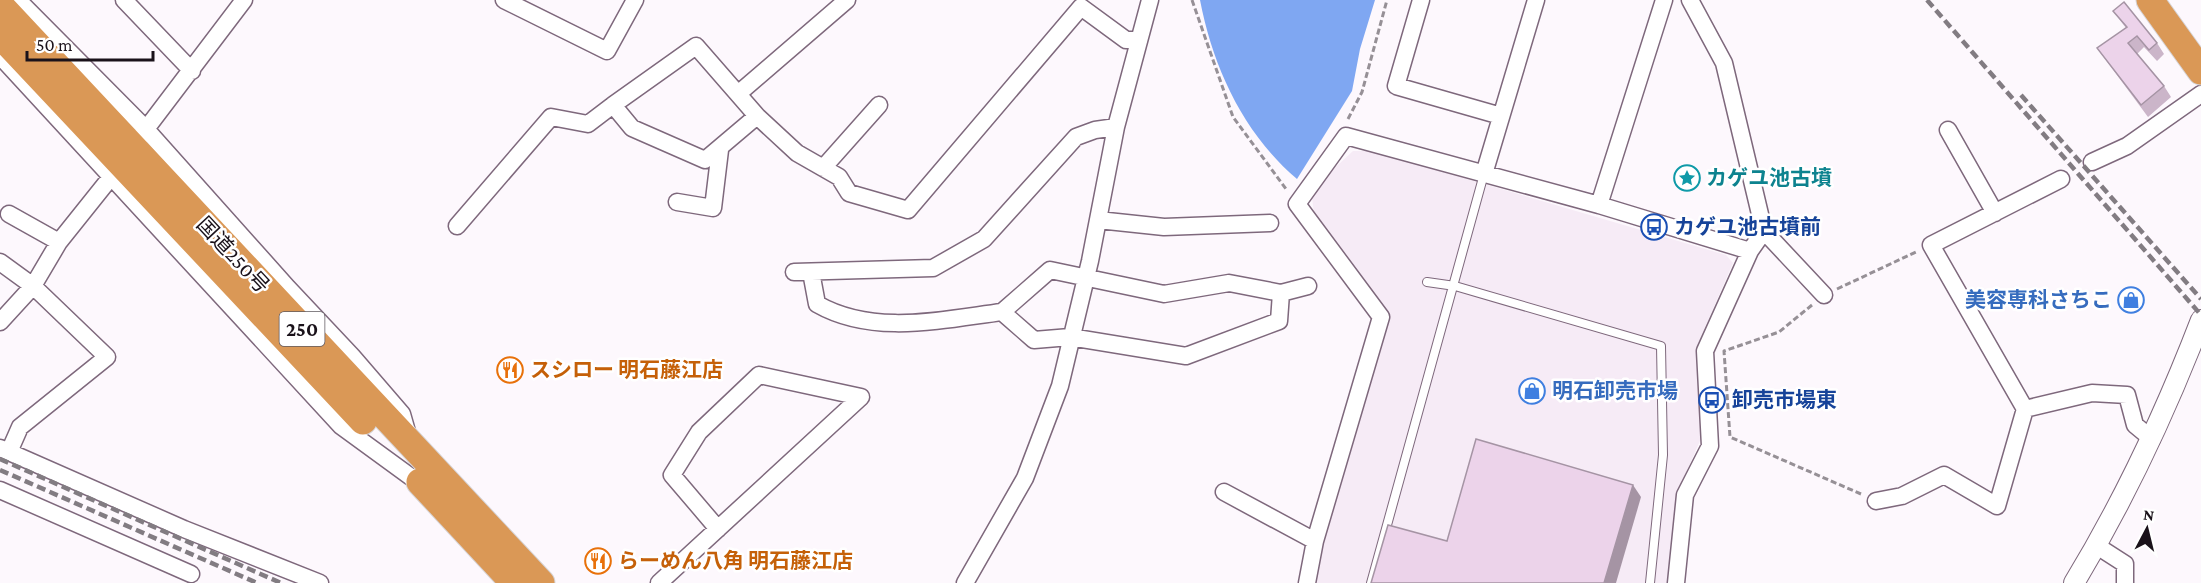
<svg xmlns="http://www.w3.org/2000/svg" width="2201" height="583" font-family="'Crimson Pro','Noto Sans JP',serif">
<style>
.built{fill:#f6ebf6}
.water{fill:#7fa7f2}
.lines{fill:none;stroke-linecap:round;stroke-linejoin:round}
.service-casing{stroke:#7e687c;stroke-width:10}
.minor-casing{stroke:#7e687c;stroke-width:19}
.tertiary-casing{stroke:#7e687c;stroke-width:22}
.trunk-casing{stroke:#d6d4d6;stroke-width:29}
.path{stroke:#969096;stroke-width:3;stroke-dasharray:6 3;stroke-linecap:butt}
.service{stroke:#fff;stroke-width:8}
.minor{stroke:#fff;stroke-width:16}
.tertiary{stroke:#fff;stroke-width:20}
.trunk{stroke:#da9856;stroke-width:27}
.rail{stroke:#827c82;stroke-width:4.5;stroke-dasharray:9 4.5;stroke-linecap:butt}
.wall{fill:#cbb5c9}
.shaded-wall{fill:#a594a4}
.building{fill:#ecd3ea;stroke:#a594a4;stroke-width:1.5}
.labels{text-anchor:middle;stroke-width:5;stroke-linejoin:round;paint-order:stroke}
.shield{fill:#fff;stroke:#5f595f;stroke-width:1.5}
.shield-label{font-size:20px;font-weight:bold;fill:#1a121a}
.culture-label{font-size:21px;font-weight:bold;fill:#0d838f;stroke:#fff;text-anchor:start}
.transit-label{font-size:21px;font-weight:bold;fill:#164399;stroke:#fff;text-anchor:start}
.street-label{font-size:21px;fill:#1a121a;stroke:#fff}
.shop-label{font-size:21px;font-weight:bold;fill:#366cbe;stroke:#fff;text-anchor:end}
.food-label{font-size:21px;font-weight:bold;fill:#c56008;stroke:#fff;text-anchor:start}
</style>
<rect width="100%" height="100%" fill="#fdf8fd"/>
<path class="built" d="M1353 151H1372L1726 255 1733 263 1696 348 1703 434 1678 491 1669 583H1315L1342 461 1387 314 1314 214 1312 197 1326 176Z"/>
<path class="water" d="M1200 0H1375L1360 49 1352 91 1297 179C1244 134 1213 68 1200 0Z"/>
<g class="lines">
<g class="service-casing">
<path id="service" d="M1427 282 1455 286 1661 346 1663 455 1650 583
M1371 583 1484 174"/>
</g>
<g class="minor-casing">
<path id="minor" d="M18 0 146 129 288 288 352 356 402 414 408 435
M124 0 192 71
M504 0 607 51 635 0
M1421 0 1396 86 1501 116
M1664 0 1599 205 1750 251
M0 56 341 426 426 488
M739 93 847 0
M757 116 705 160 632 128 613 105 696 46 757 116 797 153 839 177 849 193 908 210 1081 7 1126 40H1139
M1948 130 1995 213
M140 137 244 0
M2092 162 2127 146 2201 94
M823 168 879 105
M1484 174 1536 0
M2061 179 1931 245 2025 409 2092 393 2127 395 2135 425 2152 439
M677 202 713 208 720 150
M9 214 59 242
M1098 220 1164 227 1270 223
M457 226 551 117 588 124 613 105
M1764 231 1824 295
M0 262 33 286 107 357 20 427 9 452
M794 272 933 268 984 239 1076 137 1095 130 1116 127
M811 272 817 304C873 336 941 320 1002 312L1034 340 1070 337 1186 356 1279 321 1281 293
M1002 312 1050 270 1164 294 1229 283 1281 293 1308 286
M0 322 33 286 59 242 115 172
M0 448 184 529 320 583
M0 490 191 574
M1224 492 1315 541
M1876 501 1902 496 1944 475 1997 506 2025 409
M2097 546 2125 564V583
M659 583 861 397 759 375 699 432 672 475 718 529
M965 583 1025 478 1060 386 1090 261 1116 127 1150 0
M1307 583 1315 541 1381 317 1297 204 1346 136 1599 205
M1676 583 1685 495 1710 446 1705 351 1750 251 1764 231 1724 63 1690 0"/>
</g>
<g class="tertiary-casing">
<path id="tertiary" d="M2074 583C2125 499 2166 411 2201 320"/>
</g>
<g class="trunk-casing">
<path id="trunk" d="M2150 0 2201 71
M0 5 541 583
M0 35 363 421
M420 482 514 583"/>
</g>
<path class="path" d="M1192 0 1233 117 1286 189
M1348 119 1362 92 1387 0
M1837 289 1918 251
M1812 305 1779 332 1724 351 1730 437 1861 494"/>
<use href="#service" class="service"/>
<use href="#minor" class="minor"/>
<use href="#tertiary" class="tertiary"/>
<use href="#trunk" class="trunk"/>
<path class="rail" d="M1927 0 2201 315
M2021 95 2201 299
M0 459 281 583
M0 470 257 583"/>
</g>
<path class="wall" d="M2113 11 2157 43 2164 54 2157 61 2144 47 2137 54 2164 86 2171 97 2148 117 2097 48 2126 28Z"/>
<path class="shaded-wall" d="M1633 485 1641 497 1616 583H1604Z"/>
<path class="building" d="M2124 2 2157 43 2149 50 2137 36 2128 43 2164 86 2141 105 2097 48 2127 27 2113 11Z
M1476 439 1633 485 1604 583H1371L1388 525 1447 541Z"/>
<defs>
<g id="sight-ring" transform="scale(1.35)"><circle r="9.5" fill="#fff" stroke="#0f9aa8" stroke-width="1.5"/><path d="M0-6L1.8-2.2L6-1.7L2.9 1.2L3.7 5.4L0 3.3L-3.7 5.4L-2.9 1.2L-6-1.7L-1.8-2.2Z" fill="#0f9aa8"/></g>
<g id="bus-ring" transform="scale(1.35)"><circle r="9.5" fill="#fff" stroke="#1a4fb4" stroke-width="1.5"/><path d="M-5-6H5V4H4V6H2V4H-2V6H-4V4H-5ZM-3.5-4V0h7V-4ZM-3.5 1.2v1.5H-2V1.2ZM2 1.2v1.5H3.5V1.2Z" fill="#1a4fb4"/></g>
<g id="shop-ring" transform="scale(1.35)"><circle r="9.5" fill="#fff" stroke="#3f7fe0" stroke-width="1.5"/><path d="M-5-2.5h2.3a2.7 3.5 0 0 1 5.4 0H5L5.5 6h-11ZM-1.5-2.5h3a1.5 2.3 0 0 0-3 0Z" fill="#3f7fe0"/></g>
<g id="restaurant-ring" transform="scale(1.35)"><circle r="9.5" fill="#fff" stroke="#e8710a" stroke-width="1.5"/><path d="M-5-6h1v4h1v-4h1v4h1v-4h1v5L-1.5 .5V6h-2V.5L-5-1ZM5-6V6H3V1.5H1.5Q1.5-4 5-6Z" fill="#e8710a"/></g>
</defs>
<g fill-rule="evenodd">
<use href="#sight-ring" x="1687" y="178"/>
<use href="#bus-ring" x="1654" y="227"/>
<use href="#shop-ring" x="2131" y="300"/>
<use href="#restaurant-ring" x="510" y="370"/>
<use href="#shop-ring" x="1532" y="391"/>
<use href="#bus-ring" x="1712" y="400"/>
<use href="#restaurant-ring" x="598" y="561"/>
</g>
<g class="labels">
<rect class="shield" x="279.5" y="312" width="45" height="34" rx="4.5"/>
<g class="shield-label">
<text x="302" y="336">250</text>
</g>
<g class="culture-label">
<text x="1706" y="185">カゲユ池古墳</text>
</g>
<g class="transit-label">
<text x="1674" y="234">カゲユ池古墳前</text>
<text x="1732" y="407">卸売市場東</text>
</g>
<g class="street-label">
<text transform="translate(233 255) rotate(47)" y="7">国道250号</text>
</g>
<g class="shop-label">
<text x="2112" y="307">美容専科さちこ</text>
<text x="1552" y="398" text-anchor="start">明石卸売市場</text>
</g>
<g class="food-label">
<text x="530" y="377">スシロー 明石藤江店</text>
<text x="618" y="568">らーめん八角 明石藤江店</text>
</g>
</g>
<g transform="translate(2147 529) rotate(7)" stroke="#ffffff" stroke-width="4.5" paint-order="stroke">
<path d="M0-4.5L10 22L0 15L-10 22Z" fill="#1a121a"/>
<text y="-9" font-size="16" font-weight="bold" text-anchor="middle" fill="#1a121a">N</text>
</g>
<path d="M27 51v9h126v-9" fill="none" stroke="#1a121a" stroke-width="3"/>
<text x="36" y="51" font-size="18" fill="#1a121a" stroke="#ffffff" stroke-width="4.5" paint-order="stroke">50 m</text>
</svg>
